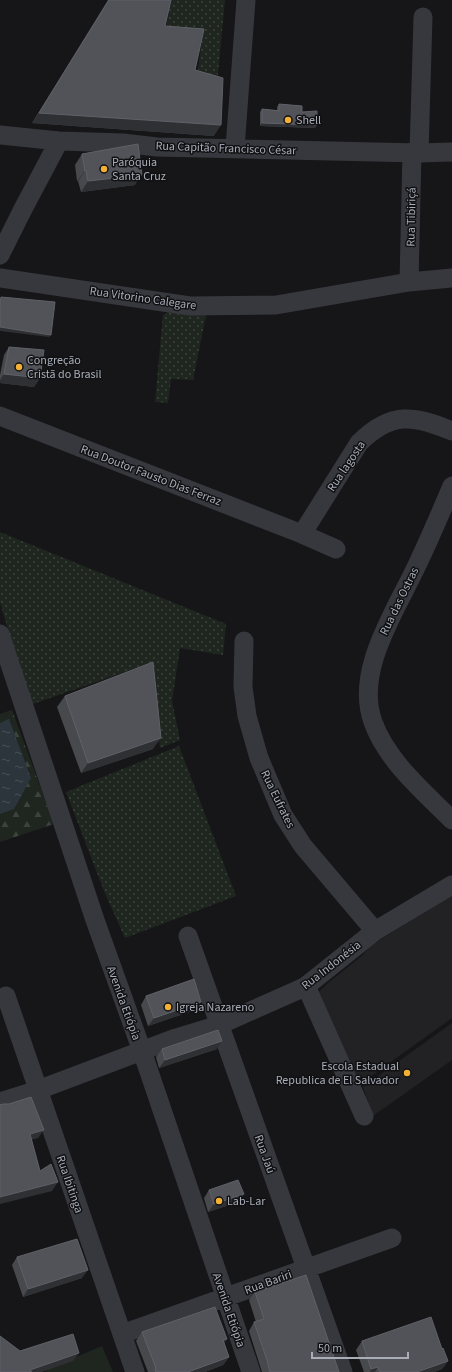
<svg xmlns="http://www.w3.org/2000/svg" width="452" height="1372" font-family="'Source Sans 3',sans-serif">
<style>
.built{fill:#222225}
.grass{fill:url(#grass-dots)}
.forest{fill:url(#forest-firs)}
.pitch{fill:#1e261f}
.water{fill:url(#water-ripples)}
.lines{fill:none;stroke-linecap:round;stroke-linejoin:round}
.minor{stroke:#37383d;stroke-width:19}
.wall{fill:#47494d}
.shaded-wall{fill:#2f3033}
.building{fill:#525359;stroke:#5f6168}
.poi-dot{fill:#f2b134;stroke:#111113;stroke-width:1.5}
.labels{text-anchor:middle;stroke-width:3;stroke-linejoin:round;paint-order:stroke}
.poi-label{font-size:12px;fill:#a8adb8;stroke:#111113;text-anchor:start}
.street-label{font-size:12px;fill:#a8adb8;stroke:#111113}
</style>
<defs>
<pattern id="grass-dots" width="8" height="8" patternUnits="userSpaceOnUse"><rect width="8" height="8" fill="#1e261f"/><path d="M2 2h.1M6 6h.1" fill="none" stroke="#3c433d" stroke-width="1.8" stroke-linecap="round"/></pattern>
<pattern id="forest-firs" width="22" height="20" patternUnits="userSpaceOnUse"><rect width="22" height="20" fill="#1e261f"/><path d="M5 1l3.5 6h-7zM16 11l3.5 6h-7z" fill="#3c433d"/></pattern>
<pattern id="water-ripples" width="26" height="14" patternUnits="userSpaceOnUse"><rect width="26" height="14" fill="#2c353c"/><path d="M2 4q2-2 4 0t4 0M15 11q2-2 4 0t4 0" fill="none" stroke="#485056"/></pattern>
</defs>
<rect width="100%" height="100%" fill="#161618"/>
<path class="built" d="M451 896 452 897V1018L360 1084 318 993 328 983 363 955 370 946Z
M452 1023V1060L373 1116 363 1087Z"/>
<path class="grass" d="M171 0H225L217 84H196L203 33 165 34Z
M170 311 206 315 193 380 171 379 168 403 155 402 163 315Z
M0 532 226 624 223 655 180 648 172 701 180 740 160 748 148 664 30 705 0 602Z
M179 746 236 896 125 938 104 891 66 792Z"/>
<path class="forest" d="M12 710 54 824 0 842V714Z"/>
<path class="pitch" d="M102 1346 113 1372H46L45 1370Z"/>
<path class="water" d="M9 719 31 778 14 809 0 814V723Z"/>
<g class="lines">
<path class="minor" d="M0 135 59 141 123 143 157 147 419 153 452 152
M235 148 246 0
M419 153 423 17
M0 255 23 209 59 141
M0 278 190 306 276 305 409 282 452 278
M409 282 412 152
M0 416 302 534 336 549
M452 486C441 512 430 538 418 563 397 609 354 670 373 722 387 761 423 791 452 820
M302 534 359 443C391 411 414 415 452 431
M0 634 95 920 142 1051 251 1372
M244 641 243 687 247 716 259 758 283 815 303 846 375 931
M188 936 343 1372
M306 986 364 1116
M6 996 135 1372
M0 1102 38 1090 176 1038 219 1025 298 990 306 986 375 931 452 885
M122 1334 392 1238"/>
</g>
<path class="wall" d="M108 0H171L165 26 195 70 214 136 32 123Z
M279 104 302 112 317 125 315 128 260 126V112L262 109 277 110V107Z
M82 154 135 185 81 192 78 181H77L75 165Z
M9 347 40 378 34 387 0 383V375L4 355Z
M65 696 153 749 81 773 57 707Z
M146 996 195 1010 148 1026 141 1005Z
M162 1049H217L159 1068 156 1057Z
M209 1190 244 1194 238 1202 208 1212 204 1198Z
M17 1257 82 1278 23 1297 12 1265Z
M255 1292 339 1372H262L249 1331 254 1322H256L249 1300Z
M142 1332 227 1339 224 1343 229 1357 223 1365 205 1372H148L136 1341Z
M362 1341 442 1349 448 1361 442 1369 434 1372H364L356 1350Z"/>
<path class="shaded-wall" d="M39 113 221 125 214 136 32 123Z
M262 123 317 125 315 128 260 126Z
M86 170 78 181H77L85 171Z
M142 175 135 185 81 192 88 181Z
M0 327 51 335 49 337 0 331Z
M4 374 40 378 34 387 0 383V380Z
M161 738 153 749 81 773 88 763Z
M201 1002 195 1010 148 1026 154 1018Z
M222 1041 217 1049 159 1068 165 1060Z
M44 1130 38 1138 24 1142 30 1134Z
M58 1182 52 1191 0 1204V1197Z
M244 1194 238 1202 208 1212 214 1204Z
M88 1270 82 1278 23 1297 28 1289Z
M227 1339 222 1347 223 1340Z
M79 1353 73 1361 42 1372H29L30 1370Z
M229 1357 223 1365 205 1372H188Z
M448 1361 442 1369 434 1372H417Z
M378 1367 375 1372H370L371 1369Z"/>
<path class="building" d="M109 0H171L165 26 204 29 195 70 223 78 221 125 39 113Z
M279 104 302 106V112L317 111V125L262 123V109L279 111Z
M138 144 142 175 88 181 86 170 85 171 82 154Z
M1 297 55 302 51 335 0 327V302Z
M9 347 44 350 40 378 4 374Z
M153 662 161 738 88 763 65 696Z
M194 979 201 1002 154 1018 146 996Z
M218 1030 222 1041 165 1060 162 1049Z
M31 1097 44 1130 30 1134 40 1171 51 1164 58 1182 0 1197V1105L3 1104H9Z
M238 1180 244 1194 214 1204 209 1190Z
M77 1239 88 1270 28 1289 17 1257Z
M306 1275 339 1372H270L267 1360 254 1322 264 1319 255 1292Z
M215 1307 227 1339 223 1340 229 1357 188 1372H156L155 1369 156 1368 142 1332Z
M431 1317 442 1349 443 1348 448 1361 417 1372H380L378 1367 371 1369 362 1341Z
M73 1334 79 1353 30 1370 32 1372H0V1336L20 1351Z"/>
<g class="poi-dot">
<circle cx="288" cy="120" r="4"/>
<circle cx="104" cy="169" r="4"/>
<circle cx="19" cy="367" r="4"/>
<circle cx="168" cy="1007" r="4"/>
<circle cx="407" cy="1073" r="4"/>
<circle cx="219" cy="1201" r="4"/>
</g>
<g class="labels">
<g class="poi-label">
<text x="296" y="124">Shell</text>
<text x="112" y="166">Paróquia<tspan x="112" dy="14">Santa Cruz</tspan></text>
<text x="27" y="364">Congreção<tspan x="27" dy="14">Cristã do Brasil</tspan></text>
<text x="176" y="1011">Igreja Nazareno</text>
<text x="399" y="1070" text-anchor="end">Escola Estadual<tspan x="399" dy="14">Republica de El Salvador</tspan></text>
<text x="227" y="1205">Lab-Lar</text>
</g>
<g class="street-label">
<text transform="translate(226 148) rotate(2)" y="4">Rua Capitão Francisco César</text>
<text transform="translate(411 217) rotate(-89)" y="4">Rua Tibiriçá</text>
<text transform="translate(143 298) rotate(8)" y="4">Rua Vitorino Calegare</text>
<text transform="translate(346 466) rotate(-56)" y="4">Rua lagosta</text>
<text transform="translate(151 475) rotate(21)" y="4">Rua Doutor Fausto Dias Ferraz</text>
<text transform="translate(399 601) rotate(-64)" y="4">Rua das Ostras</text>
<text transform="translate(278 799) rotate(64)" y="4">Rua Eufrates</text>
<text transform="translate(331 965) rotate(-38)" y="4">Rua Indonésia</text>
<text transform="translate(124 1003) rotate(70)" y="4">Avenida Etiópia</text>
<text transform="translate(265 1154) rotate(70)" y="4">Rua Jaú</text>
<text transform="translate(70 1184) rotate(71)" y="4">Rua Ibitinga</text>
<text transform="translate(268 1282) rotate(-20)" y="4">Rua Bariri</text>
<text transform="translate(229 1310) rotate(71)" y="4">Avenida Etiópia</text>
</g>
</g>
<path d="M312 1352v6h96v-6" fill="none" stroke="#a8adb8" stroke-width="2"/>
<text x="318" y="1352" font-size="12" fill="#a8adb8" stroke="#111113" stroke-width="3" paint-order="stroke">50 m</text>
</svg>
